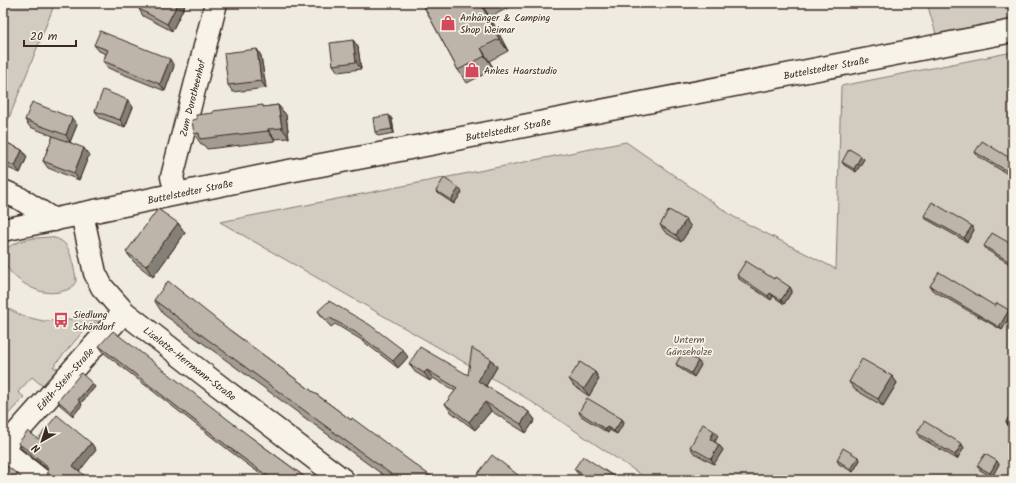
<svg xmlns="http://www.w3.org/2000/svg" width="1016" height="483" font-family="Kalam,sans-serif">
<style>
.green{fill:#d1cbc0;stroke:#867a6f}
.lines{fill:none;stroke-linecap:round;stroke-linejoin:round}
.minor-casing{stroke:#3b2a1e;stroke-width:25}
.major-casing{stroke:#3b2a1e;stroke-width:25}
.minor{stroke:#f7f3e8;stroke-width:22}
.major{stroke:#f7f3e8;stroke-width:22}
.wall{fill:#a39c92;stroke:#3b2a1e}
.shaded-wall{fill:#847f77;stroke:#3b2a1e}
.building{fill:#bdb5aa;stroke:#3b2a1e}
.labels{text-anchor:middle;stroke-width:3.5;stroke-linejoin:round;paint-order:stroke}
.poi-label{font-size:10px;fill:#3b2a1e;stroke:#f7f3e8;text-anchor:start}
.street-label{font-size:10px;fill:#3b2a1e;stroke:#f7f3e8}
.park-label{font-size:10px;fill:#605246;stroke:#f7f3e8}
</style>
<rect width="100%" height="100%" fill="#efebe0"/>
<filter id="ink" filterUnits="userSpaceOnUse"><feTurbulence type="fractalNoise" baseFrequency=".025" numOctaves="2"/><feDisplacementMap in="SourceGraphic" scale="8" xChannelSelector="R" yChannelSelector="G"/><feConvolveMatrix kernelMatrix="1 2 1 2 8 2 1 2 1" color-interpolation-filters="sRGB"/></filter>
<g filter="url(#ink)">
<path class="green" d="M3 3H55L3 133Z
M927 3H1013V19L936 34Z
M1013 52V480H649L523 396 220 222 626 142 734 217 836 269 841 86Z
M49 237C67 239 69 249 73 264 74 270 76 275 76 281 72 289 68 290 59 292 54 293 49 293 44 292 30 290 0 271 4 253 6 248 11 245 16 243 26 238 38 238 49 237Z
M3 308 9 309 23 316 43 321 67 320 85 316 105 324 103 326 91 322 53 367 65 370 46 389 32 377 18 392 24 397 3 420Z"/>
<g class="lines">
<g class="minor-casing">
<g id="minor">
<path d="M3 191 19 198 54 220"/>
<path id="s1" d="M176 193 172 177 216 3"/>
<path id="s2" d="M82 214 95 273 102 287 124 312 210 379 343 480"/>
<path id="s3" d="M3 442 14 436 124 312"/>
<path d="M3 444 7 453 41 480"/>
</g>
</g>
<g class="major-casing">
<g id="major">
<path id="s4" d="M3 230 273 174 374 155 1013 31"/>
</g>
</g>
<use href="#minor" class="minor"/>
<use href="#major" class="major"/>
</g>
<path class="wall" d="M142 3H186L172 31 143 16 139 9Z
M422 3H508L510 7 490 17 508 51 489 61 494 69 467 83 458 70Z
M353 40 358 47 361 69 338 72 333 65Z
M94 45 174 66 165 91 108 68 103 61 106 54 99 51Z
M257 49 261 56 266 88 233 92 228 85Z
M278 105 286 115 289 138 275 139V141L207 149 203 144H201L194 134 264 107Z
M133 107 125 127 100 118 95 111Z
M392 119 394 133 378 136 375 132Z
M25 120 77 125 70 142 89 155 79 180 48 168 43 161 53 136 30 127Z
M3 141 22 150 27 157 20 173 3 166Z
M975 152 1013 160V173L1011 176 977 156Z
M861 156 864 159 856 172 844 165 842 162Z
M436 191 462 192 454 204 439 194Z
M924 216 974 230 967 242 926 219Z
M686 220 691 227 681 242 665 232 660 225Z
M178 223 185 233 153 277 134 262 126 252Z
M1013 245V266L987 250 984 246Z
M737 275 774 279 790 287 792 291 784 304 773 296 771 300 739 279Z
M930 286 995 306 1012 313 1002 330 932 290Z
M154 300 231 331 351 420 436 480H390L163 314Z
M318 311 408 357 398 368 360 339 335 324 331 327 323 318Z
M99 346 252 438 309 480H269L244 462 104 353Z
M491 359 497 367 486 386 529 412 535 420 526 433 491 411 475 430 451 412 445 404 455 391 433 378 430 381 415 372 409 364 468 375Z
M698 361 701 365 694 377 678 367 676 364Z
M595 372 599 379 589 396 574 386 569 379Z
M892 376 897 383 883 406 854 389 849 382Z
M95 387 81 403 82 405 73 416 60 405 58 401Z
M1013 410V428L1008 425 1006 422Z
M579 412 622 419 624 422 617 434 609 430 608 433 581 416Z
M917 433 964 448 957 459 919 437Z
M718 436 715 442 719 445 723 450 714 464 694 453 690 447Z
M38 439 91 443 96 450 79 471 48 475V469L23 450 18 443Z
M858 457 860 460 853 472 839 464 837 460Z
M999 464 992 477 980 470 977 466Z
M574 469 618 480H587L579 475Z"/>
<path class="shaded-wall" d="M178 3H186L172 31 167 24Z
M481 4 490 17 508 51 499 39Z
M353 40 358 47 361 69 356 62Z
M481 48 489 61 494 69 485 56Z
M257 49 261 56 266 88 261 81Z
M170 59 174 66 165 91 160 84Z
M128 100 133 107 125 127 120 120Z
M278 105 286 115 289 138 282 128Z
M389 115 392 119 394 133 392 129Z
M72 118 77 125 70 142 66 135Z
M268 129 275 139V141L268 131Z
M84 148 89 155 79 180 74 173Z
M22 150 27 157 20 173 15 166Z
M861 156 864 159 856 172 854 169Z
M1013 165V173L1011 176 1009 172Z
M459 188 462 192 454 204 451 200Z
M686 220 691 227 681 242 676 235Z
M178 223 185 233 153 277 146 266Z
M972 226 974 230 967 242 964 238Z
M790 287 792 291 784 304 781 300Z
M770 293 773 296 771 300 768 296Z
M1009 310 1012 313 1002 330 999 327Z
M403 350 408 357 398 368 393 361Z
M491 359 497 367 484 389 478 381Z
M698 361 701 365 694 377 691 373Z
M427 370 433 378 430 381 424 373Z
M595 372 599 379 589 396 584 389Z
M892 376 897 383 883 406 878 399Z
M92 383 95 387 81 403 82 405 73 416 71 412 78 400Z
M485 402 491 411 475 430 469 422Z
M529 412 535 420 526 433 521 424Z
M622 419 624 422 617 434 614 431Z
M607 427 609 430 608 433 605 429Z
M714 431 718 436 713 444 710 439Z
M91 443 96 450 78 473 73 466Z
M962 444 964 448 957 459 955 455Z
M719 445 723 450 714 464 711 459Z
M858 457 860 460 853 472 851 469Z
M997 461 999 464 992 477 990 473Z
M518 475 521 480H514Z"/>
<path class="building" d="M142 3H178L167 24 139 9Z
M422 3H484L481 4 499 39 481 48 485 56 458 70Z
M100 31 170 59 160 84 103 61 108 50 94 45Z
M353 40 356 62 333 65 330 43Z
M257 49 261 81 228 85 224 53Z
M103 90 128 100 120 120 95 111Z
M32 102 72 118 66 135 25 120Z
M263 105V107L278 105 282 128 268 129V131L200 139 199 133 194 134 192 120 197 119 196 115 213 113V111Z
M389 115 392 129 375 132 373 118Z
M53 136 84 148 74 173 43 161Z
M3 141 22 150 15 166 3 161Z
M982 141 1013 160V165L1009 172 975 152Z
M849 149 861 156 854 169 842 162Z
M444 178 459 188 451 200 436 191Z
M932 202 972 226 964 238 924 216Z
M158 209 178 223 146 266 126 252Z
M669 210 686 220 676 235 660 225Z
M992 233 1013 245V264L984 246Z
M746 261 774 279 775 277 790 287 781 300 770 293 768 296 737 275Z
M939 272 995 306 997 303 1009 310 999 327 930 286Z
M168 281 231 331 351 420 352 418 436 480H399L154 300Z
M329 301 370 325 403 350 393 361 355 332 330 318 326 320 318 311Z
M113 331 252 438 309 480H273L239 455 99 346Z
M420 347 468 375 472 348 491 359 478 381 529 412 521 424 485 402 469 422 445 404 457 388 427 370 424 373 409 364Z
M683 352 698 361 691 373 676 364Z
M862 359 892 376 878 399 849 382Z
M580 362 595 372 584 389 569 379Z
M81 373 92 383 78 400 80 402 71 412 58 401Z
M587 398 622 419 614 431 607 427 605 429 579 412Z
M1013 410V426L1006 422Z
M57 415 91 443 73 466 90 480H46L48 475V468L44 463 18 443 28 431 38 439Z
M924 421 962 444 955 455 917 433Z
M703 424 714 431 710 439 719 445 711 459 690 447Z
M843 448 858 457 851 469 837 460Z
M985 454 997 461 990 473 977 466Z
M492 455 518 475 514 480H473Z
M583 456 618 479 617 480H592L574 469Z
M3 463 25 480H3Z"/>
</g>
<defs>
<g id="shop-bare" transform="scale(1.2)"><path d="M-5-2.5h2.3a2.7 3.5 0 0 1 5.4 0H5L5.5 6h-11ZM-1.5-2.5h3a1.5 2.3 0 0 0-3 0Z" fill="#d1495b" stroke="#f7f3e8" stroke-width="2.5" paint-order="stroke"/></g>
<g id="bus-bare" transform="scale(1.2)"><path d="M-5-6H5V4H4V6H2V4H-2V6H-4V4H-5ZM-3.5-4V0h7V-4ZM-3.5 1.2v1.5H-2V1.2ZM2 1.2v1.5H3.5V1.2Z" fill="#d1495b" stroke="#f7f3e8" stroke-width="2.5" paint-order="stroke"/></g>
</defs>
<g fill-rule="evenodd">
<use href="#shop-bare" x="448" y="23"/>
<use href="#shop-bare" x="472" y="70"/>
<use href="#bus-bare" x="61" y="320"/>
</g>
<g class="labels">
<g class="poi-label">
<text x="460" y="21">Anhänger &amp; Camping<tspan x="460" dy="12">Shop Weimar</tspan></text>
<text x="484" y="74">Ankes Haarstudio</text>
<text x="73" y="318">Siedlung<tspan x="73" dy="12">Schöndorf</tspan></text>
</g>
<g class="street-label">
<text dy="4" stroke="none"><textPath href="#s4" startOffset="839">Buttelstedter Straße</textPath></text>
<text dy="4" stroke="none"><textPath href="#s1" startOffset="98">Zum Dorotheenhof</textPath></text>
<text dy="4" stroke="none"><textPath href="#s4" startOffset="515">Buttelstedter Straße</textPath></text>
<text dy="4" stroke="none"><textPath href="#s4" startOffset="191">Buttelstedter Straße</textPath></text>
<text dy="4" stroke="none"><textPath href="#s2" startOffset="193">Liselotte-Herrmann-Straße</textPath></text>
<text dy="4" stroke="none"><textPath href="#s3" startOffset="89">Edith-Stein-Straße</textPath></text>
</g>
<g class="park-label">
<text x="689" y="343">Unterm<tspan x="689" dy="12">Gänseholze</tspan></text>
</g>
</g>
<rect width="1016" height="483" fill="none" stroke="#f7f3e8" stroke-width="16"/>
<rect x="8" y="8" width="1000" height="467" fill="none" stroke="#3b2a1e" stroke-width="1.5" filter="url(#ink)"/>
<g transform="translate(42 441) rotate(219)" stroke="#f7f3e8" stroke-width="3" paint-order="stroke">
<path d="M0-3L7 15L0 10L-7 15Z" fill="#3b2a1e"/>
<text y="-6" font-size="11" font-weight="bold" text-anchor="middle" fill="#3b2a1e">N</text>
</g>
<path d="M24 40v6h52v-6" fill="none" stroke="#3b2a1e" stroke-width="2"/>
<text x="30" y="40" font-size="12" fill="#3b2a1e" stroke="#f7f3e8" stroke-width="3" paint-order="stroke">20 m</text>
</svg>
